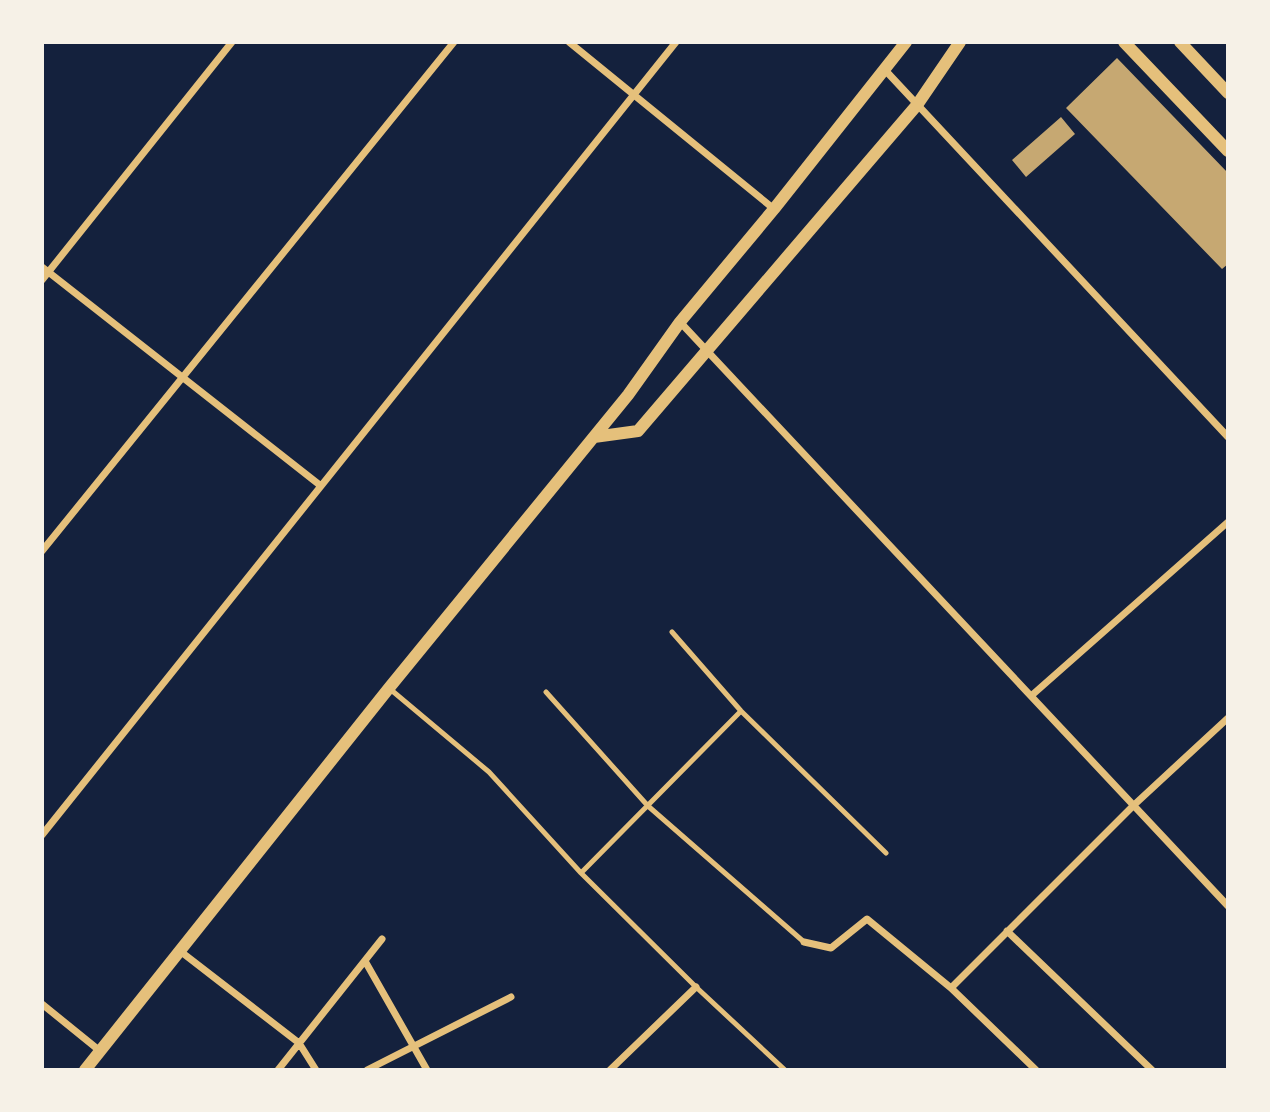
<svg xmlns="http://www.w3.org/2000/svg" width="1270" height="1112" font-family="'PT Sans',sans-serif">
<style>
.building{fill:#c6a872}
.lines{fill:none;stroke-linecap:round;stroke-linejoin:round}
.service{stroke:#e5c07b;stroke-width:5}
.minor{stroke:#e5c07b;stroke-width:7}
.tertiary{stroke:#e5c07b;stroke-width:12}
</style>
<rect width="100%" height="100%" fill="#14213d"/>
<path class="building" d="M1117 58 1228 173V264L1222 269 1066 108Z
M1061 117 1075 134 1026 177 1012 160Z"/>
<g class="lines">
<path class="service" d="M672 632 741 711 886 853
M390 689 489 772 581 873 696 987 785 1070
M546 692 648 806 804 942
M581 873 741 711"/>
<path class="minor" d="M569 42 774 209
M885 70 1228 437
M42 267 321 486
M42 280 232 42
M680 322 1228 906
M42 551 454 42
M1031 696 1228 522
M42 835 676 42
M1007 931 1152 1070
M804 942 831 948 867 919 951 988 1036 1070
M180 951 299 1043 316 1070
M365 961 427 1070
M951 988 1134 805 1228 718
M42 1004 100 1051
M278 1070 382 939
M367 1070 511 997
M610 1070 696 987"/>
<path class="tertiary" d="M1124 42 1228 151
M1180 42 1228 93
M594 437 638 431 917 105 960 42
M85 1070 389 688 628 395 680 322 774 209 906 42"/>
</g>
<rect width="1270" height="1112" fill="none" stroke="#f6f1e7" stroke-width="88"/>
</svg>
